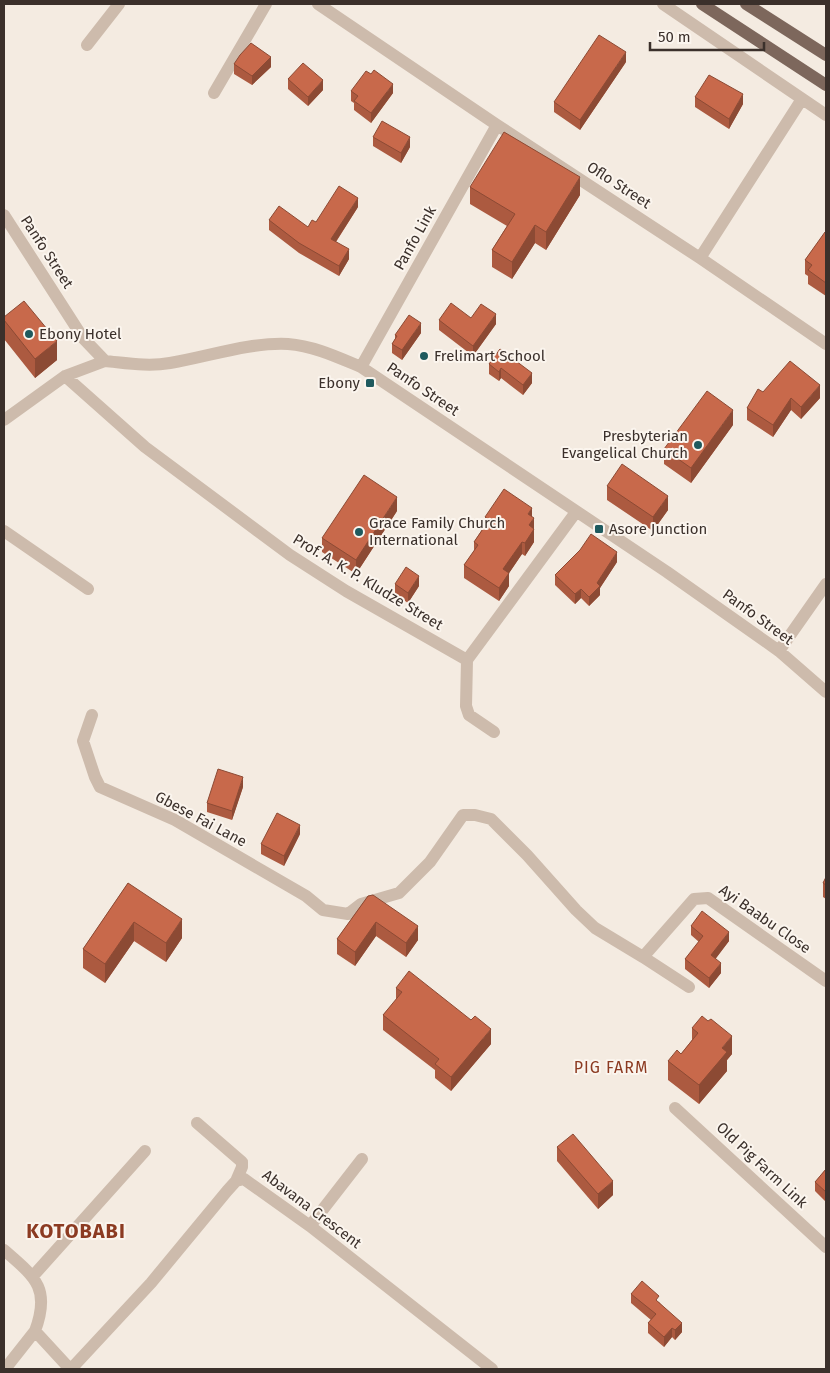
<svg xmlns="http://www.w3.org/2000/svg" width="830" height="1373" font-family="'Fira Sans',sans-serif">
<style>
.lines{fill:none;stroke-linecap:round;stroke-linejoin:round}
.street{stroke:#cdbbac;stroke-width:12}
.primary{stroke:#7d675c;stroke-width:12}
.wall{fill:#ac5a40}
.shaded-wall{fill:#8c4a34}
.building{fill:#c8694b;stroke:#8c4a34}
.poi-dot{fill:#1f5a5e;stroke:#fbf5ee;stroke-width:2}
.labels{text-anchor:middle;stroke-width:4;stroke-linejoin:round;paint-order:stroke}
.street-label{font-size:15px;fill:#3b302b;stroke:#fbf5ee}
.poi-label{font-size:15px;fill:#3b302b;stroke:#fbf5ee;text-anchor:start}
.neighbourhood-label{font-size:16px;letter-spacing:1px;fill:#8c3b22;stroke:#fbf5ee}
.district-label{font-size:20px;font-weight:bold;letter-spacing:1px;fill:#8c3b22;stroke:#fbf5ee}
</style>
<rect width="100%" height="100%" fill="#f4ebe1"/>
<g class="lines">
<path class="street" d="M318 4 497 125 700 258 826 344
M663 4 826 115
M87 45 119 4
M214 93 266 4
M4 215 83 338 105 361C126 363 148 367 170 363 207 357 250 342 288 344 314 346 337 357 361 367L667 572 779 651 826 692
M700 258 802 99
M361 367 497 125
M65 376 145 447 290 555 346 591 467 660
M4 420 65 376 105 361
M4 531 88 589
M779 651 826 584
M467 660 576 512
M467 660 466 706 469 715 494 732
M92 715 83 741 95 777 100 787 175 820 306 896 323 910 348 914 361 904 399 893 430 862 463 815H475L491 819 527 855 576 910 595 928 643 957
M689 987 643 957 694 899 708 898 826 981
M675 1108 826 1247
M197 1123 242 1162V1167L236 1181
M310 1226 362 1159
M4 1250C35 1277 51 1288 35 1331L70 1369
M33 1276 145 1151
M5 1369 35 1331
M71 1369 151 1283 227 1191 236 1181 244 1179 310 1226 492 1369"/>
<path class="primary" d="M702 4 826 85
M746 4 826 55"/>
</g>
<path class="wall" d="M626 62 580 130 554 112V102Z
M234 64 271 67 252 85 234 74Z
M288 79 323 90 308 106 288 89Z
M351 91 393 93 371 123 354 110V103L351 101Z
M695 97 743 104 729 129 695 107Z
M373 137 410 147 401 163 373 146Z
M470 187 580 195 546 250 535 243 512 279 492 267V250L507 226 470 204Z
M358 207 336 242 349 259 339 276 299 253 269 230V220L308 227 316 222Z
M826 232V296L808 284V276L805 274V260Z
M4 317 57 360 35 378 4 339Z
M471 318 496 324 473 356 439 330V320Z
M421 333 402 360 392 353V344L395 339V335Z
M500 349 532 383 523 395 501 378 499 381 489 374V364Z
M763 392 820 398 801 419 791 410 773 437 747 420V408Z
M733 425 691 483 664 464V449Z
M607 486 668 510 653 531 607 500Z
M397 511 356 574 322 552V538Z
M532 516 534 542 525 556 522 554 509 573V586L499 601 464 578V565L474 551V542L485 525V517Z
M617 562 600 588V595L589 606 581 598 575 604 555 585V575Z
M395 584 419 586 408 603 395 594Z
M243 787 232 820 207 812V803Z
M300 834 284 866 261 854V844Z
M826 877V899L823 897V883Z
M128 883 182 938 166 962 134 941 105 983 83 968V949Z
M368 896 418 940 406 957 376 936 355 966 337 954V939Z
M691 926 729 941 715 959 721 973 709 988 685 969V959L699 942 691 935Z
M396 988 491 1044 451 1091 435 1078V1070L383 1030V1015L396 1000Z
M692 1028 732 1054 727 1060V1071L699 1104 668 1080V1061L681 1054 692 1040Z
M557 1147 613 1195 598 1209 557 1161Z
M826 1169V1202L815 1191V1182Z
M631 1294 659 1302 682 1332 675 1340 672 1337 664 1347 648 1333V1323L651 1320 631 1303Z"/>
<path class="shaded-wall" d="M626 52V62L580 130V120Z
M271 57V67L252 85V76Z
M323 80V90L308 106V97Z
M393 84V93L371 123V113Z
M743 94V104L729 129V119Z
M410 137V147L401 163V153Z
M580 177V195L546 250V232Z
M358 198V207L331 249V239Z
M535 225V243L512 279V262Z
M349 249V259L339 276V266Z
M496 314V324L473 356V346Z
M421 323V333L402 360V350Z
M57 341V360L35 378V359Z
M501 368V378L499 381V372Z
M532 373V383L523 395V385Z
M820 385V398L801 419V407Z
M791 398V410L773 437V425Z
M733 410V425L691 483V468Z
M668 496V510L653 531V517Z
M397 497V511L356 574V560Z
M532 508V521L528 514Z
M534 518V542L525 556V543L529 525Z
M522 542V554L503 582V569Z
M617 552V562L600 588V595L589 606V597L597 583Z
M509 573V586L499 601V588Z
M419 576V586L408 603V593Z
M581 589V598L575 604V594Z
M243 777V787L232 820V811Z
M300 825V834L284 866V856Z
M182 919V938L166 962V943Z
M134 922V941L105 983V964Z
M376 922V936L355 966V952Z
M418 926V940L406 957V943Z
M729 932V941L711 965V955Z
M721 963V973L709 988V978Z
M491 1029V1044L451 1091V1077Z
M732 1036V1054L727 1060V1071L699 1104V1085L722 1048Z
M613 1181V1195L598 1209V1194Z
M682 1323V1332L675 1340V1330Z
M672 1328V1337L664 1347V1337Z"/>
<path class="building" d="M599 35 626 52 580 120 554 102Z
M251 43 271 57 252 76 234 64 240 55Z
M303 63 323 80 308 97 288 79Z
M374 70 393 84 371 113 354 101 358 96 351 91 366 71 371 74Z
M709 75 743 94 729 119 695 97Z
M382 121 410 137 401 153 373 137Z
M504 132 580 177 546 232 535 225 512 262 492 250 515 214 470 187Z
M339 186 358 198 331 239 349 249 339 266 299 243 269 220 279 206 308 227 312 220 316 222Z
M825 232H826V283L808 270 812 265 805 260Z
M24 301 57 341 35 359 4 320V317Z
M451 303 471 318 481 304 496 314 473 346 439 320Z
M409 315 421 323 402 350 392 344 397 336 395 335Z
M500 349 532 373 523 385 501 368 499 372 489 364Z
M790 361 820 385 801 407 791 398 773 425 747 408 758 389 763 392Z
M707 391 733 410 691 468 664 449Z
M622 464 668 496 653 517 607 486Z
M364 475 397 497 356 560 322 538Z
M504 489 532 508 528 514 534 518 529 525 534 529 525 543 522 542 503 569 509 573 499 588 464 565 478 545 474 542 489 520 485 517Z
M591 534 617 552 597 583 600 586 589 597 581 589 575 594 555 575 580 550Z
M406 567 419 576 408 593 395 584Z
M218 769 243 777 232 811 207 803Z
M277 813 300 825 284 856 261 844Z
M826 877V885L823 883Z
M128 883 182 919 166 943 134 922 105 964 83 949Z
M373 895 418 926 406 943 376 922 355 952 337 939 368 896Z
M702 911 729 932 711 955 721 963 709 978 685 959 703 936 691 926Z
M409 971 471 1020 475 1016 491 1029 451 1077 435 1064 439 1059 383 1015 402 992 396 988Z
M702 1016 708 1021 711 1019 732 1036 722 1048 727 1052 699 1085 668 1061 677 1050 681 1054 698 1033 692 1028Z
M573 1134 613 1181 598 1194 557 1147Z
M826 1169V1192L815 1182Z
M642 1281 659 1296 656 1300 682 1323 675 1330 672 1328 664 1337 648 1323 656 1314 631 1294Z"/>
<g class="poi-dot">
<circle cx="29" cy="334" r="5"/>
<circle cx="424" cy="356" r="5"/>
<rect x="365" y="378" width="10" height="10" rx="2.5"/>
<circle cx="698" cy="445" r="5"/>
<rect x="594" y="524" width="10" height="10" rx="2.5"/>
<circle cx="359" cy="532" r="5"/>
</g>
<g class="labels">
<g class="street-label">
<text transform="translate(619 185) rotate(33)" y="5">Oflo Street</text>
<text transform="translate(415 238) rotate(-61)" y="5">Panfo Link</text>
<text transform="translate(47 252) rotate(57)" y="5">Panfo Street</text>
<text transform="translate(423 389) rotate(34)" y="5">Panfo Street</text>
<text transform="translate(368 582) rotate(31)" y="5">Prof. A. K. P. Kludze Street</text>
<text transform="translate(758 617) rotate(36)" y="5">Panfo Street</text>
<text transform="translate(201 819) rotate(28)" y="5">Gbese Fai Lane</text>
<text transform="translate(765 919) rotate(35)" y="5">Ayi Baabu Close</text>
<text transform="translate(762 1165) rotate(43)" y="5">Old Pig Farm Link</text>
<text transform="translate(312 1209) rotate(37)" y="5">Abavana Crescent</text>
</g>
<g class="poi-label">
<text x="39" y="339">Ebony Hotel</text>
<text x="434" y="361">Frelimart School</text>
<text x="360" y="388" text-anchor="end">Ebony</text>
<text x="688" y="441" text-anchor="end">Presbyterian<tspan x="688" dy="17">Evangelical Church</tspan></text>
<text x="369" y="528">Grace Family Church<tspan x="369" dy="17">International</tspan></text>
<text x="609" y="534">Asore Junction</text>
</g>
<g class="neighbourhood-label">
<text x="611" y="1073">PIG FARM</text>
</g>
<g class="district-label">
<text x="76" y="1238">KOTOBABI</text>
</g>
</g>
<rect width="830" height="1373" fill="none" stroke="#3b302b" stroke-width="10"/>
<path d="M650 42v8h114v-8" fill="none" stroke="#3b302b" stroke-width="2.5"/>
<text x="658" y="42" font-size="15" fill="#3b302b" stroke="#fbf5ee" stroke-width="4" paint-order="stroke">50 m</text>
</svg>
